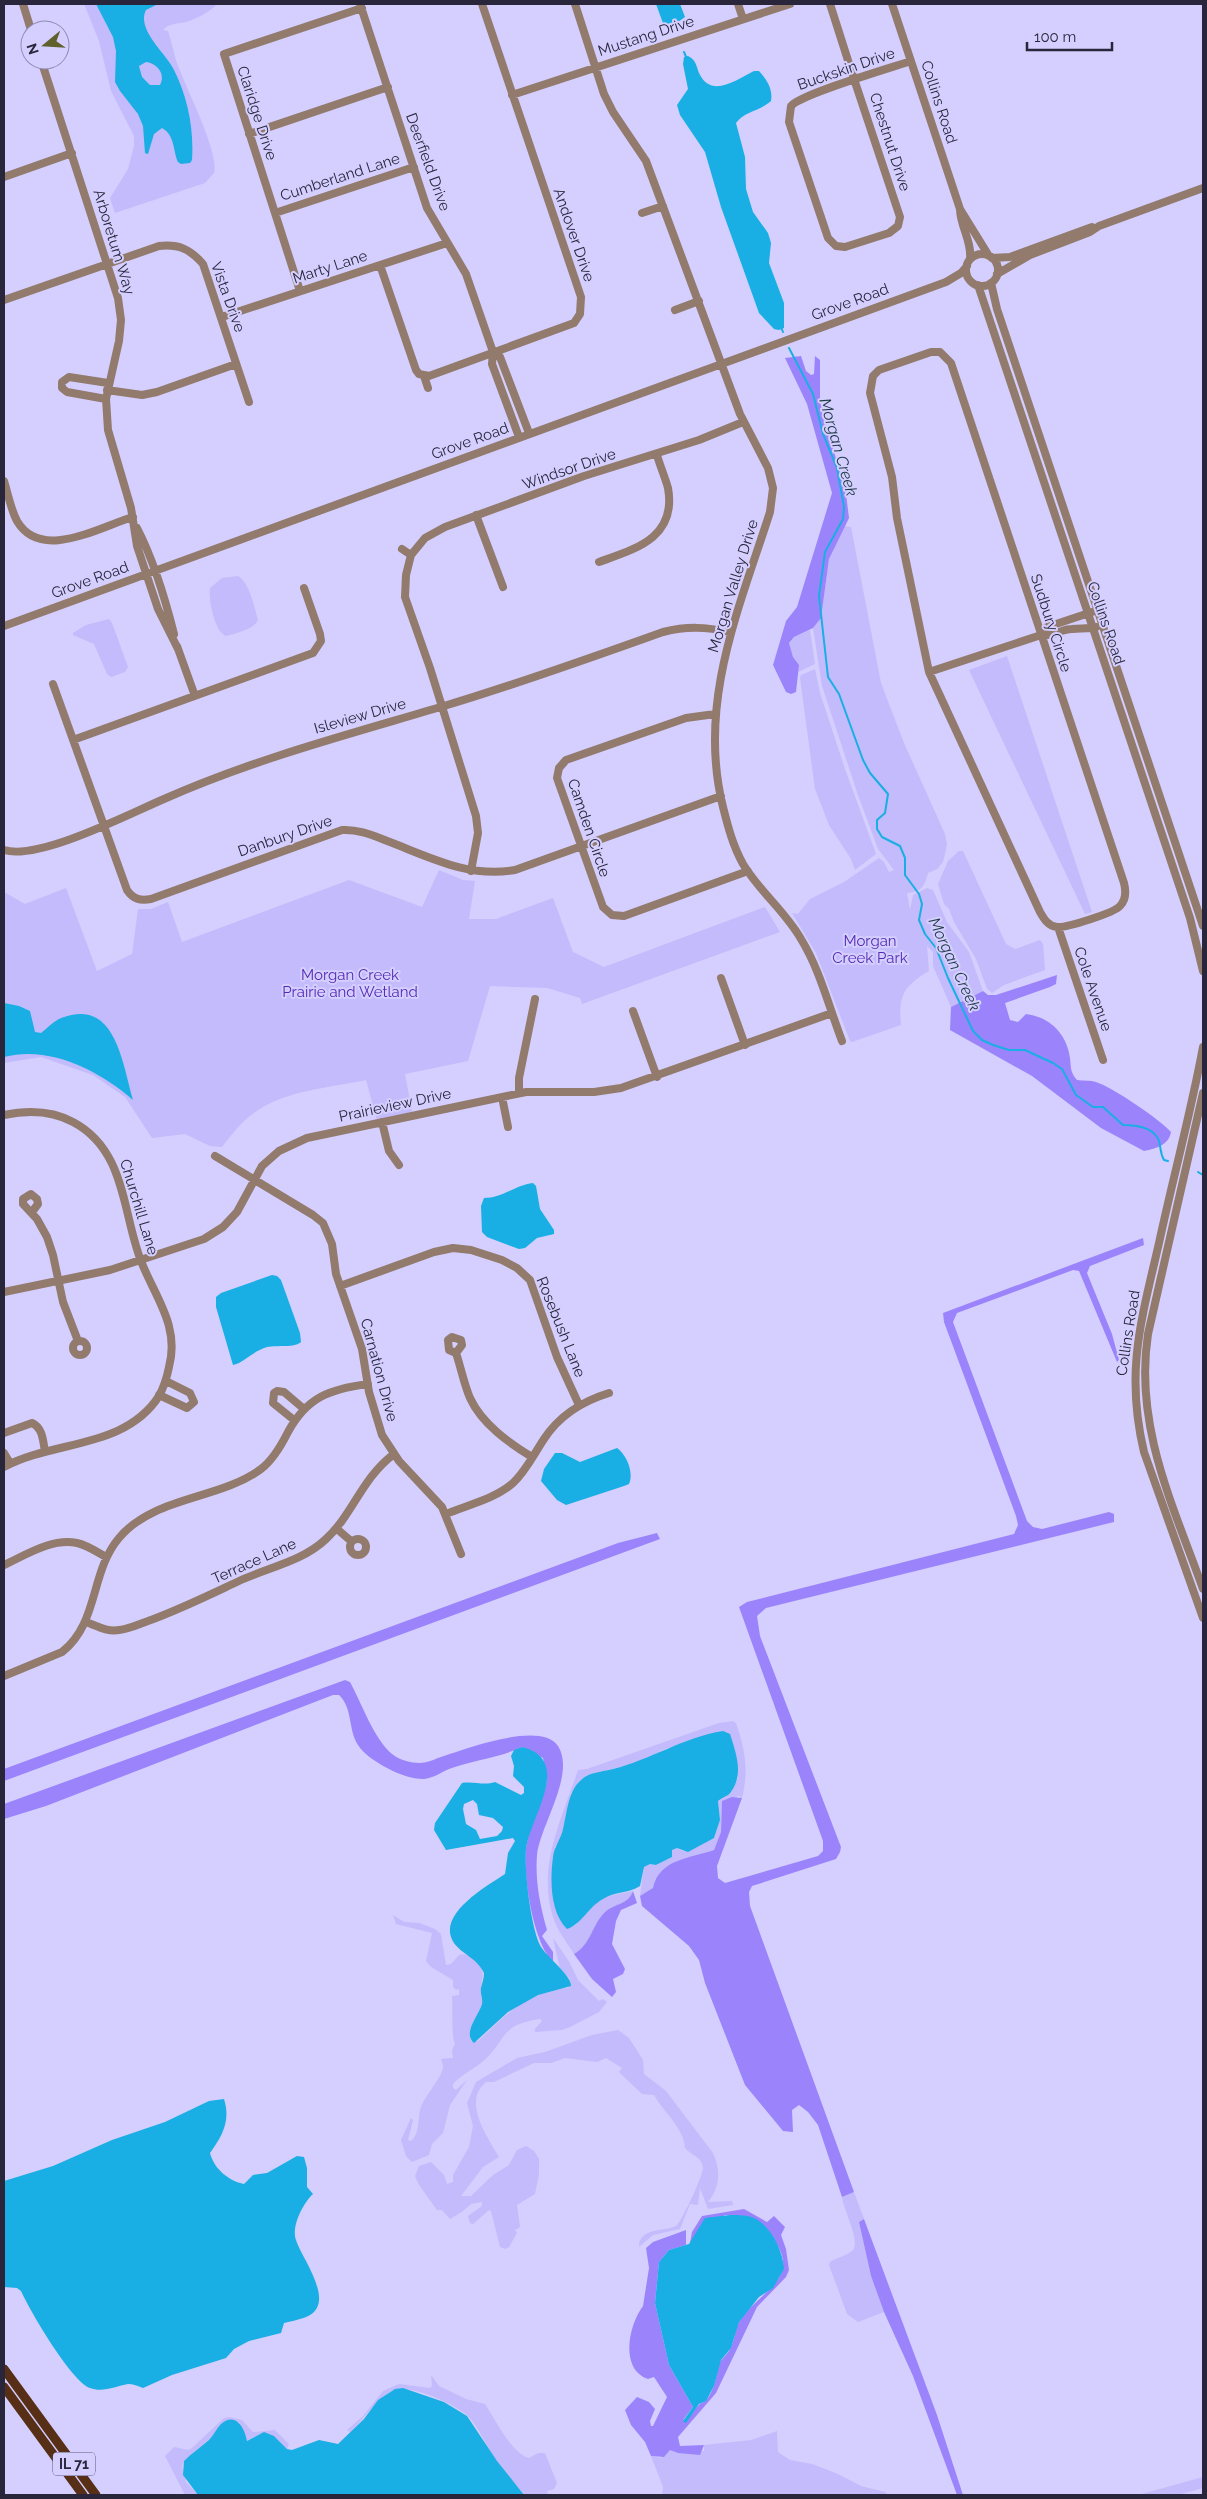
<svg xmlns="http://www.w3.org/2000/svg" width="1207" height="2499" font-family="Raleway,sans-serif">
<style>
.green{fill:#c3bbfb}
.forest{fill:#9b84fb}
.water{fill:#19aee4;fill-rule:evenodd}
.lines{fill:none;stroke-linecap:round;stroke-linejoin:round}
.stream{stroke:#19aee4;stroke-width:2}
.minor{stroke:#927a6c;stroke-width:8}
.major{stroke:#572f17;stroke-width:9}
.labels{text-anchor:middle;stroke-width:4;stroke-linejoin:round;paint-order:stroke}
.shield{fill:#d4cfff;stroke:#5c5976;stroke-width:1}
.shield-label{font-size:14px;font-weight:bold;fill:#29263c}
.street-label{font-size:15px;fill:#29263c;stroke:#d4cfff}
.park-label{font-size:15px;fill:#562ab4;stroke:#d4cfff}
.water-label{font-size:16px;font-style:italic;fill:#1e3946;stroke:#d4cfff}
</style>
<rect width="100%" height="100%" fill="#d4cfff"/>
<path class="green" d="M84 4H217C210 12 196 19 186 22 177 24 169 23 163 30L168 31C171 40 173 49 175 57 182 82 220 151 214 173L205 183 115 213 110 198 128 169 134 146V136L111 91 99 41Z
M844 526 851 527 881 683 904 743 945 834 947 845 943 862 937 869 928 873C925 885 922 892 907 893L910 910 913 895 927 888 933 890 947 922 969 952 983 991 951 1007 933 966V952L927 946 929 971C904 986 898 995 901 1025L852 1042 850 1041 816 953 792 913 798 914 810 899 844 882 879 858 884 862 889 872 894 870 878 849 858 795 822 686 813 628 821 618 829 559Z
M238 576C250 583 254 607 258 620 253 630 236 633 226 636 215 633 208 599 210 588L222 578Z
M109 619 112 623 128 667 125 672 111 677 107 674 94 644 73 635V633L86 625Z
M810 630 815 664 798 672 799 665 793 657 789 643 794 637Z
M1007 656 1092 912 1085 914 969 670Z
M815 669 820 693 845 769 876 854 855 870 851 859 829 825 815 789 800 678 801 675Z
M959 851H963L1006 944 1015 949 1040 940 1043 944 1045 970 1004 985 992 993 987 989 976 959 954 922 949 909 944 904 938 884 948 861Z
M439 870 463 880 475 881 469 919H496L553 898 573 952 604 967 765 907 780 932 582 1004 580 998 547 988 490 986 468 1061 405 1074 412 1112 377 1120 366 1080C329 1088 285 1090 254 1113 241 1122 232 1134 222 1147L210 1146 185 1134 152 1138 125 1097 93 1075 41 1057 4 1063V892L25 904 66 888 97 971 132 954 138 909H151L168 902 182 942 349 880 422 907Z
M733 1721 736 1723C745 1749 749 1771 742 1798L739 1796 722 1801 721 1832 714 1850 655 1879 654 1888 640 1896 644 1867 650 1864 656 1865 672 1857V1850L677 1848 683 1851 714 1838 720 1820 718 1800 731 1793 738 1778 723 1731 665 1749 637 1763 587 1775 579 1781 571 1793 561 1839 555 1847 575 1926 589 1907 604 1897 633 1891C628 1905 615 1903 605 1912 593 1923 590 1947 574 1954 567 1942 557 1931 553 1917 537 1866 562 1818 578 1770L587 1769 719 1723Z
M393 1915 404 1922 419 1923 435 1929 441 1934 446 1965 451 1964 459 1955C466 1953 471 1955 476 1961 486 1972 482 1976 481 1989 480 1994 483 1999 482 2004 478 2017 466 2027 471 2041H478C503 2018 530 1988 568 1988L570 1979 560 1969 553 1938 570 1963 578 1980 599 2001 603 1999 607 2002 599 2012 570 2027 562 2030 535 2032V2029L542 2021 540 2019C497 2025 508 2041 481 2063 472 2070 461 2075 453 2084V2088L456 2090 467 2080 450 2105 443 2133 432 2144 429 2155 412 2162 406 2156 401 2140 411 2118 413 2120 408 2140 411 2141C421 2132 417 2118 421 2107 424 2097 444 2075 443 2066 443 2063 441 2061 441 2059L453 2058 452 2050 455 2044C451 2035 453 2008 452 1996L459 1995V1989L456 1990 453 1987V1980L431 1967 426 1961 432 1933 396 1924Z
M618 2030 629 2038 643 2060 644 2074 666 2091 713 2153C721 2171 720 2187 708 2202L732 2201 733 2205 708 2209 700 2188 698 2205 690 2204 680 2229 653 2235 639 2247C639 2227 664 2232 676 2226 681 2223 704 2174 703 2167 701 2156 692 2156 685 2148 684 2128 665 2114 654 2095L642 2094 619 2072 622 2068 606 2058 597 2062 565 2058 551 2063H534L494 2082H486C462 2102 487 2136 499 2157L483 2167 461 2196H471L493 2175 509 2165 517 2150 526 2146 534 2151 539 2159V2174L535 2194 517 2205 520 2227 515 2230 517 2233 509 2247 505 2249 500 2247 491 2211 489 2210 473 2224 470 2223 468 2216 482 2206V2202L471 2204 463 2211 450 2219 442 2210H437L419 2185 415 2176 419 2166 431 2162 444 2175 447 2184 453 2182V2175L469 2147 473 2126 467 2103 476 2082 517 2058 545 2052 592 2035Z
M854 2192 864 2219 859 2222 871 2276 884 2312 858 2322 847 2314 829 2265 830 2262C836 2258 846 2256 852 2251 862 2243 843 2209 842 2197Z
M431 2375 439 2386 466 2399 485 2404C495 2419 512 2454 529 2458L538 2453H545L557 2483 554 2489 547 2491 548 2495H524C514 2483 503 2472 495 2459 486 2445 479 2428 468 2416 455 2404 414 2386 397 2389 383 2391 362 2421 350 2432L347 2430 363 2416 383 2391 399 2384 430 2388 432 2386Z
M229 2417 242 2420 253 2432 275 2430 289 2444 287 2449 274 2436 260 2434 246 2441 239 2422 230 2420 220 2425 213 2436 184 2461 182 2467 186 2482 198 2495H185L165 2456 174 2447 188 2450 192 2448 224 2418Z
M777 2431 778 2452 790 2460 812 2464 838 2474 861 2486 885 2492 888 2495H662L663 2487 651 2456 661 2458 670 2450 704 2451V2445L751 2440Z
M1203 2477V2488L1178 2495H1138Z"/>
<path class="forest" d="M801 356 806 371 811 375 814 374 815 356 820 360V402L846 494 849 518 829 559 821 618 813 628 794 637 789 643 793 657 799 665 796 692 791 694 786 692 773 665 786 621 797 607 832 493 807 404 785 358Z
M1057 975 1056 984 1050 987 1005 1003 1010 1020 1018 1022 1026 1014C1050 1017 1067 1034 1070 1058 1071 1067 1070 1072 1077 1080 1083 1081 1091 1080 1096 1082 1114 1088 1159 1119 1171 1132 1169 1145 1155 1149 1144 1151L1101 1128 1032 1076 950 1030 951 1007 983 991 988 995H996Z
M1143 1238 1144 1245 1090 1266 1087 1273 1112 1334 1119 1360 1117 1362 1079 1271 1073 1270 957 1313 953 1322 1027 1521 1033 1527 1042 1529 1109 1512 1114 1514V1522L766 1608 757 1616 760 1636 841 1847 840 1852 836 1859 752 1886 749 1892 750 1906 854 2192 842 2197 818 2125 808 2112 799 2105 792 2110 793 2132 783 2131 745 2085 705 1983 699 1960 689 1946 642 1906 640 1896 653 1888C659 1859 691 1858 714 1850L721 1832 722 1801 732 1797 742 1798 717 1866 718 1878 725 1883 818 1856 823 1851V1841L739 1607 747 1602 1014 1534 1018 1525 1016 1516 944 1322 943 1313Z
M657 1533 660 1539 4 1781V1769L618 1543Z
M345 1680 350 1682C361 1702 374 1739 392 1754 399 1760 411 1763 420 1763 426 1763 433 1760 438 1758 463 1750 540 1720 558 1746 576 1774 540 1826 537 1855 535 1881 540 1905 547 1930L542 1936 553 1952V1962C533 1943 523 1876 526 1848 529 1828 540 1806 546 1786L547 1777 543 1758 522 1747C499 1758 473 1760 449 1769 440 1773 433 1778 424 1779 405 1780 368 1761 358 1745 348 1730 353 1708 339 1695H333L46 1806 4 1819V1804Z
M633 1891 637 1903 621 1910 616 1921 612 1944 625 1969 623 1974 613 1979 616 1992 612 1997 592 1979 574 1954C590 1946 593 1923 605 1912 615 1903 628 1905 633 1891Z
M744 2209 767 2222 774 2216 785 2227 781 2235 786 2249 789 2270 786 2277 757 2307 716 2393 678 2437 680 2446 704 2445 700 2455 678 2453 670 2450 664 2457 651 2456 645 2442 631 2425 625 2410 637 2397 649 2402 655 2409 650 2421 651 2426H653L667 2397 654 2377 648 2379C619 2369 629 2324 643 2306L649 2268 646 2248 653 2242 686 2230V2245L669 2250 659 2262 655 2303 669 2365 693 2407 683 2420C692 2416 692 2411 699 2405 700 2403 703 2403 705 2401 715 2392 716 2374 720 2362 723 2357 729 2353 731 2347 735 2338 735 2330 739 2322 751 2301 781 2287 783 2266 785 2246 764 2230 751 2217L725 2215 690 2243 692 2232 702 2216Z
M864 2219 937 2415 963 2495H957L913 2376 884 2312 871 2276 859 2222Z"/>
<path class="water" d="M96 4H158L146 10C136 30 166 53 174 70 188 98 194 129 192 160L190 163 181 164 178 162C173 151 175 135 162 128L154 134 148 154 145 153 143 126 138 114 120 91 115 82 116 51 113 37ZM146 62C157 63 166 74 160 85H150L142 77 139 66Z
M656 4H680L685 17 671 27 664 26Z
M688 56C696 60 696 65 699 73 711 99 736 80 754 71H759C767 80 773 89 771 101 760 111 745 111 736 123L745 157 746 189 753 212 768 233 771 243 769 263 784 303V328L779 330 774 329 759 313 721 207 705 152 680 115 677 105 688 89 683 64 684 57Z
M4 1003 19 1006 30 1011 35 1032 41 1033C47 1028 53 1022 59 1019 115 995 122 1062 133 1100 100 1071 50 1045 4 1057Z
M533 1183 536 1186 540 1209 554 1230V1234L537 1238 525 1248 519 1249 487 1237 482 1232 481 1206 484 1198C502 1198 516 1185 533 1183Z
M272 1275 277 1276 281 1280 300 1333 301 1342C295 1348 277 1345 267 1347 253 1351 243 1363 233 1365L216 1307V1297L221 1293Z
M617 1448C627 1455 634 1473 629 1484L624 1486 566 1505 557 1500 541 1481 544 1469 555 1453H562L580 1462Z
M723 1731 730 1734C736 1753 744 1774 731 1792 729 1796 722 1797 718 1801L720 1820 714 1838 688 1852 677 1848 672 1850V1857L656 1865 650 1864 644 1867 640 1886C628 1894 615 1891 603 1899 588 1907 582 1924 567 1929 550 1912 550 1880 553 1857 554 1847 561 1839 563 1829 567 1813 568 1791 581 1780 589 1772 602 1772 613 1769 650 1760 684 1737 723 1731Z
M522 1747C574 1760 530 1817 526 1849 524 1869 531 1930 541 1947 548 1958 572 1976 571 1986L538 1995 508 2012 474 2043C462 2033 479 2015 482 2004 483 1998 480 1994 481 1988 482 1983 484 1979 484 1973 477 1958 463 1955 454 1943 435 1915 487 1886 505 1874L508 1853 515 1841 513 1838 446 1850 434 1830 435 1823 462 1783C474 1781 484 1786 495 1782L521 1795 524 1793V1787L513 1776 514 1766 511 1756 514 1750ZM473 1800 477 1804 479 1815 493 1818 503 1827 502 1831 497 1836 480 1839 476 1830 466 1824 463 1809 464 1804Z
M224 2099C231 2121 222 2136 210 2153 214 2169 229 2181 244 2184L253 2175 267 2173 297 2156 304 2157 307 2168V2187L313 2194C303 2203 291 2227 296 2240 301 2257 335 2300 310 2315 303 2319 292 2321 284 2323L281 2333 249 2341 234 2349 226 2358 172 2375 143 2388C138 2386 133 2384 128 2384 116 2386 103 2393 90 2388 71 2381 30 2311 21 2291L17 2288 4 2287V2181L53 2166 112 2140 165 2122 209 2101Z
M730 2215C738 2215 748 2215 754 2218 771 2226 783 2251 784 2269L773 2288 759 2297 739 2322 731 2348 721 2360 714 2386 706 2401 699 2404 686 2423 683 2421 693 2407 669 2365 655 2303 659 2262 669 2250 689 2244 705 2218Z
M403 2388 444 2402 467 2416 497 2461 524 2495H198L183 2475 184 2461C192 2453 201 2447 209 2440 214 2435 216 2429 221 2424 236 2411 245 2429 247 2441L264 2432 274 2436 287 2449 292 2450 319 2440 338 2444 364 2419 378 2400 395 2389Z"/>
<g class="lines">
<path class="stream" d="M684 52 687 59
M781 327 783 332
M789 348 813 394 823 434 837 468 844 507 843 519 825 552 819 596 828 677 839 694 863 760 870 773 888 794 885 813 877 820V829L882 837 900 846 905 858V875L919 894 922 904 919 920 925 934 936 948 948 978 973 1031 982 1040 993 1045 1009 1050H1025L1053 1063 1062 1069 1076 1095 1093 1107H1103L1123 1125C1136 1125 1154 1127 1159 1141 1161 1148 1160 1153 1164 1160L1168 1161
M1198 1172 1203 1175"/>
<path class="minor" d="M23 4 31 30
M360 4 427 208 466 274 493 352 492 364 519 437
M575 4 604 94 613 112 646 161 740 414 768 468 773 488 770 512C739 609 697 703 723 807 728 827 733 846 743 864 759 891 785 911 801 939 820 970 829 1007 842 1041
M738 4 743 19
M830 4 852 73 900 217 898 226 889 233 845 247 836 246 828 238 789 122 791 106C801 94 890 68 911 61
M892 4 960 209C960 226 972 241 970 259
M41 60 118 298 121 320 119 341 106 399 108 430 131 508 137 546 158 609 178 649
M512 95 790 4
M249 134 388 87
M4 177 72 153
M960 209 989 256
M275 213 414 167
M642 213 663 206
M966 270a16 16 0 1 1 32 0a16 16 0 1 1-32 0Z
M992 258 1010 257 1092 227
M380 265 416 370 419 374 429 376 574 323 580 314 581 297 482 4
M997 274 1030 255 1090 232 1099 226 1203 188
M991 283 997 309 1203 926
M978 285 1190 918 1203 971
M300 291 224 54 362 8
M4 300 159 246C179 244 190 249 203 264L249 402
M675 310 699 301
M222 317 447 243
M493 352 500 357 529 433
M931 352H940L951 363 1124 883C1126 891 1126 900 1120 906 1114 913 1066 928 1057 927 1048 926 1044 919 1040 912L929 672 897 518 892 477 870 393 873 376 879 370Z
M424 376 428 388
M107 390 142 395 157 392 236 364
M106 399 67 392 62 388V382L69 377 108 383
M4 481C8 494 11 510 17 521 41 562 99 527 133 517
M476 515 503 587
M137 528C154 561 165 598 174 634
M402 549 411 555
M599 562C635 549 677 538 668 488 665 477 660 466 657 455
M4 626 946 282 961 273 967 266
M1041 635 1047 627 1092 612
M177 646 195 696
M929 672 1041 635C1055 637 1060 629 1072 629 1081 628 1087 629 1096 627
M53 684 127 890C133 899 140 901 151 899L342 830C359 829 374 836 390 842 431 858 470 878 515 870L721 796
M715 714 686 718 566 760 559 768 557 778 603 907 612 915 624 916 748 871
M73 740 313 653 321 641 320 634 304 588
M4 850C38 861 129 814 164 799 254 759 350 734 444 706 518 684 590 658 663 632 687 626 706 627 730 632
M471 871 478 833 476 816 430 668 405 597 406 575 411 555 425 538 445 527 584 476 699 440 743 422
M1058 927 1103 1060
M721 978 745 1045
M633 1011 657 1077
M1203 1047C1191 1112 1173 1178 1159 1243 1141 1321 1125 1372 1144 1452L1203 1618
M519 1093V1078L535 999
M1203 1093 1148 1334C1134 1426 1173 1505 1203 1589
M502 1097 508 1127
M4 1115C28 1110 51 1110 73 1122 126 1150 122 1212 141 1261 155 1297 180 1326 169 1367 167 1377 164 1387 159 1396 125 1449 54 1440 4 1467
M382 1122 389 1151 399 1165
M215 1156 313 1215 323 1223 332 1244 336 1274 362 1349 369 1392 382 1435 399 1461 442 1507 461 1554
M32 1212 38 1204 37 1199 31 1194 23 1199V1204L37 1219 47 1237 53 1255 63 1302 78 1341
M340 1286 434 1252 453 1248 471 1250 502 1260 517 1268 530 1280 557 1357 579 1405
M4 1292 110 1270 204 1239 223 1227 237 1212 262 1166 279 1151 307 1138 526 1092H594L621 1088 832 1013
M73 1348a7 7 0 1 1 14 0a7 7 0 1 1-14 0Z
M456 1353 462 1345 461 1340 452 1337 448 1340 449 1350 456 1353C461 1368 464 1384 470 1398 482 1424 509 1443 532 1457
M159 1395 187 1408 194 1402 190 1393 166 1381
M294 1420 273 1403 274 1393 277 1391 284 1392 304 1409
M4 1433 32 1423C43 1428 43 1441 45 1452
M4 1453 10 1463
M446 1514C467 1505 495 1499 513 1483 526 1471 534 1454 544 1439 559 1416 583 1401 609 1393
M337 1529 351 1541
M350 1547a8 8 0 1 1 16 0a8 8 0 1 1-16 0Z
M4 1565C26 1555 51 1538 77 1543 87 1545 97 1552 106 1557
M86 1622C97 1626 107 1632 119 1630 129 1629 139 1624 148 1621 181 1609 209 1595 241 1580 270 1567 303 1561 326 1539 354 1513 361 1479 394 1454
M4 1676 62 1652C99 1623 90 1572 119 1538 154 1496 219 1500 261 1469 273 1460 281 1446 288 1432 307 1397 330 1389 368 1384"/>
<path class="major" d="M4 2369 96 2495
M4 2387 83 2495"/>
</g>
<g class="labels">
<rect class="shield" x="53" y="2452.5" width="42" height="23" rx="4"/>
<g class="shield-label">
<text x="74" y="2469">IL 71</text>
</g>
<g class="street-label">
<text transform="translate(646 36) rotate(-18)" y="5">Mustang Drive</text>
<text transform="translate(846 69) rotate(-19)" y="5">Buckskin Drive</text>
<text transform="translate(939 102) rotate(72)" y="5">Collins Road</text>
<text transform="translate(257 113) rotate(72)" y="5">Claridge Drive</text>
<text transform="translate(890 142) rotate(72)" y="5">Chestnut Drive</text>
<text transform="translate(428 162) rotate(70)" y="5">Deerfield Drive</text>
<text transform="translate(340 177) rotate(-18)" y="5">Cumberland Lane</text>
<text transform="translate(574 235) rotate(71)" y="5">Andover Drive</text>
<text transform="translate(114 242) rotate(73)" y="5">Arboretum Way</text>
<text transform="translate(330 267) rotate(-18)" y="5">Marty Lane</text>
<text transform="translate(228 297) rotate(70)" y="5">Vista Drive</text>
<text transform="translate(850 302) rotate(-20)" y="5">Grove Road</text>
<text transform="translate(470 441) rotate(-20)" y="5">Grove Road</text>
<text transform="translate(569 469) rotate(-19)" y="5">Windsor Drive</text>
<text transform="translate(90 580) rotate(-20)" y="5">Grove Road</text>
<text transform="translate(733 586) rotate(-73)" y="5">Morgan Valley Drive</text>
<text transform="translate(1051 623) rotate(72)" y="5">Sudbury Circle</text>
<text transform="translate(1106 623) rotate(71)" y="5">Collins Road</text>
<text transform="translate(360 716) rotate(-16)" y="5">Isleview Drive</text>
<text transform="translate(589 828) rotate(71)" y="5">Camden Circle</text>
<text transform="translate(285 836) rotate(-19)" y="5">Danbury Drive</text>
<text transform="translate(1093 989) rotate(71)" y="5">Cole Avenue</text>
<text transform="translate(395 1105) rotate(-12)" y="5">Prairieview Drive</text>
<text transform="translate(139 1207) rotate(73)" y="5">Churchill Lane</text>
<text transform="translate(561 1327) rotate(68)" y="5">Rosebush Lane</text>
<text transform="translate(1128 1333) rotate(-81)" y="5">Collins Road</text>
<text transform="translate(379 1370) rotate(75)" y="5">Carnation Drive</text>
<text transform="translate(254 1561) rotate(-24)" y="5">Terrace Lane</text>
</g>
<g class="park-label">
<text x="870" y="946">Morgan<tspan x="870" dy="17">Creek Park</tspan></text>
<text x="350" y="980">Morgan Creek<tspan x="350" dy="17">Prairie and Wetland</tspan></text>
</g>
<g class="water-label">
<text transform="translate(839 447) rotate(74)" y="6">Morgan Creek</text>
<text transform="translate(955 964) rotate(65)" y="6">Morgan Creek</text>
</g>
</g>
<rect width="1207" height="2499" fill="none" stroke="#29263c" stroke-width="10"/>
<g transform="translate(45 45) rotate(252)"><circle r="24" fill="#d4cfff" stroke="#908bb1"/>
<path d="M0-4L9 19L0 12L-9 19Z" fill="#5f602e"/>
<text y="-8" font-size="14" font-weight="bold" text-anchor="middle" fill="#29263c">N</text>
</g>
<path d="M1027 42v8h85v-8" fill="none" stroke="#29263c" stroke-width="2.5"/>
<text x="1034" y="42" font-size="15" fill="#29263c" stroke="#d4cfff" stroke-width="4" paint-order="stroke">100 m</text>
</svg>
